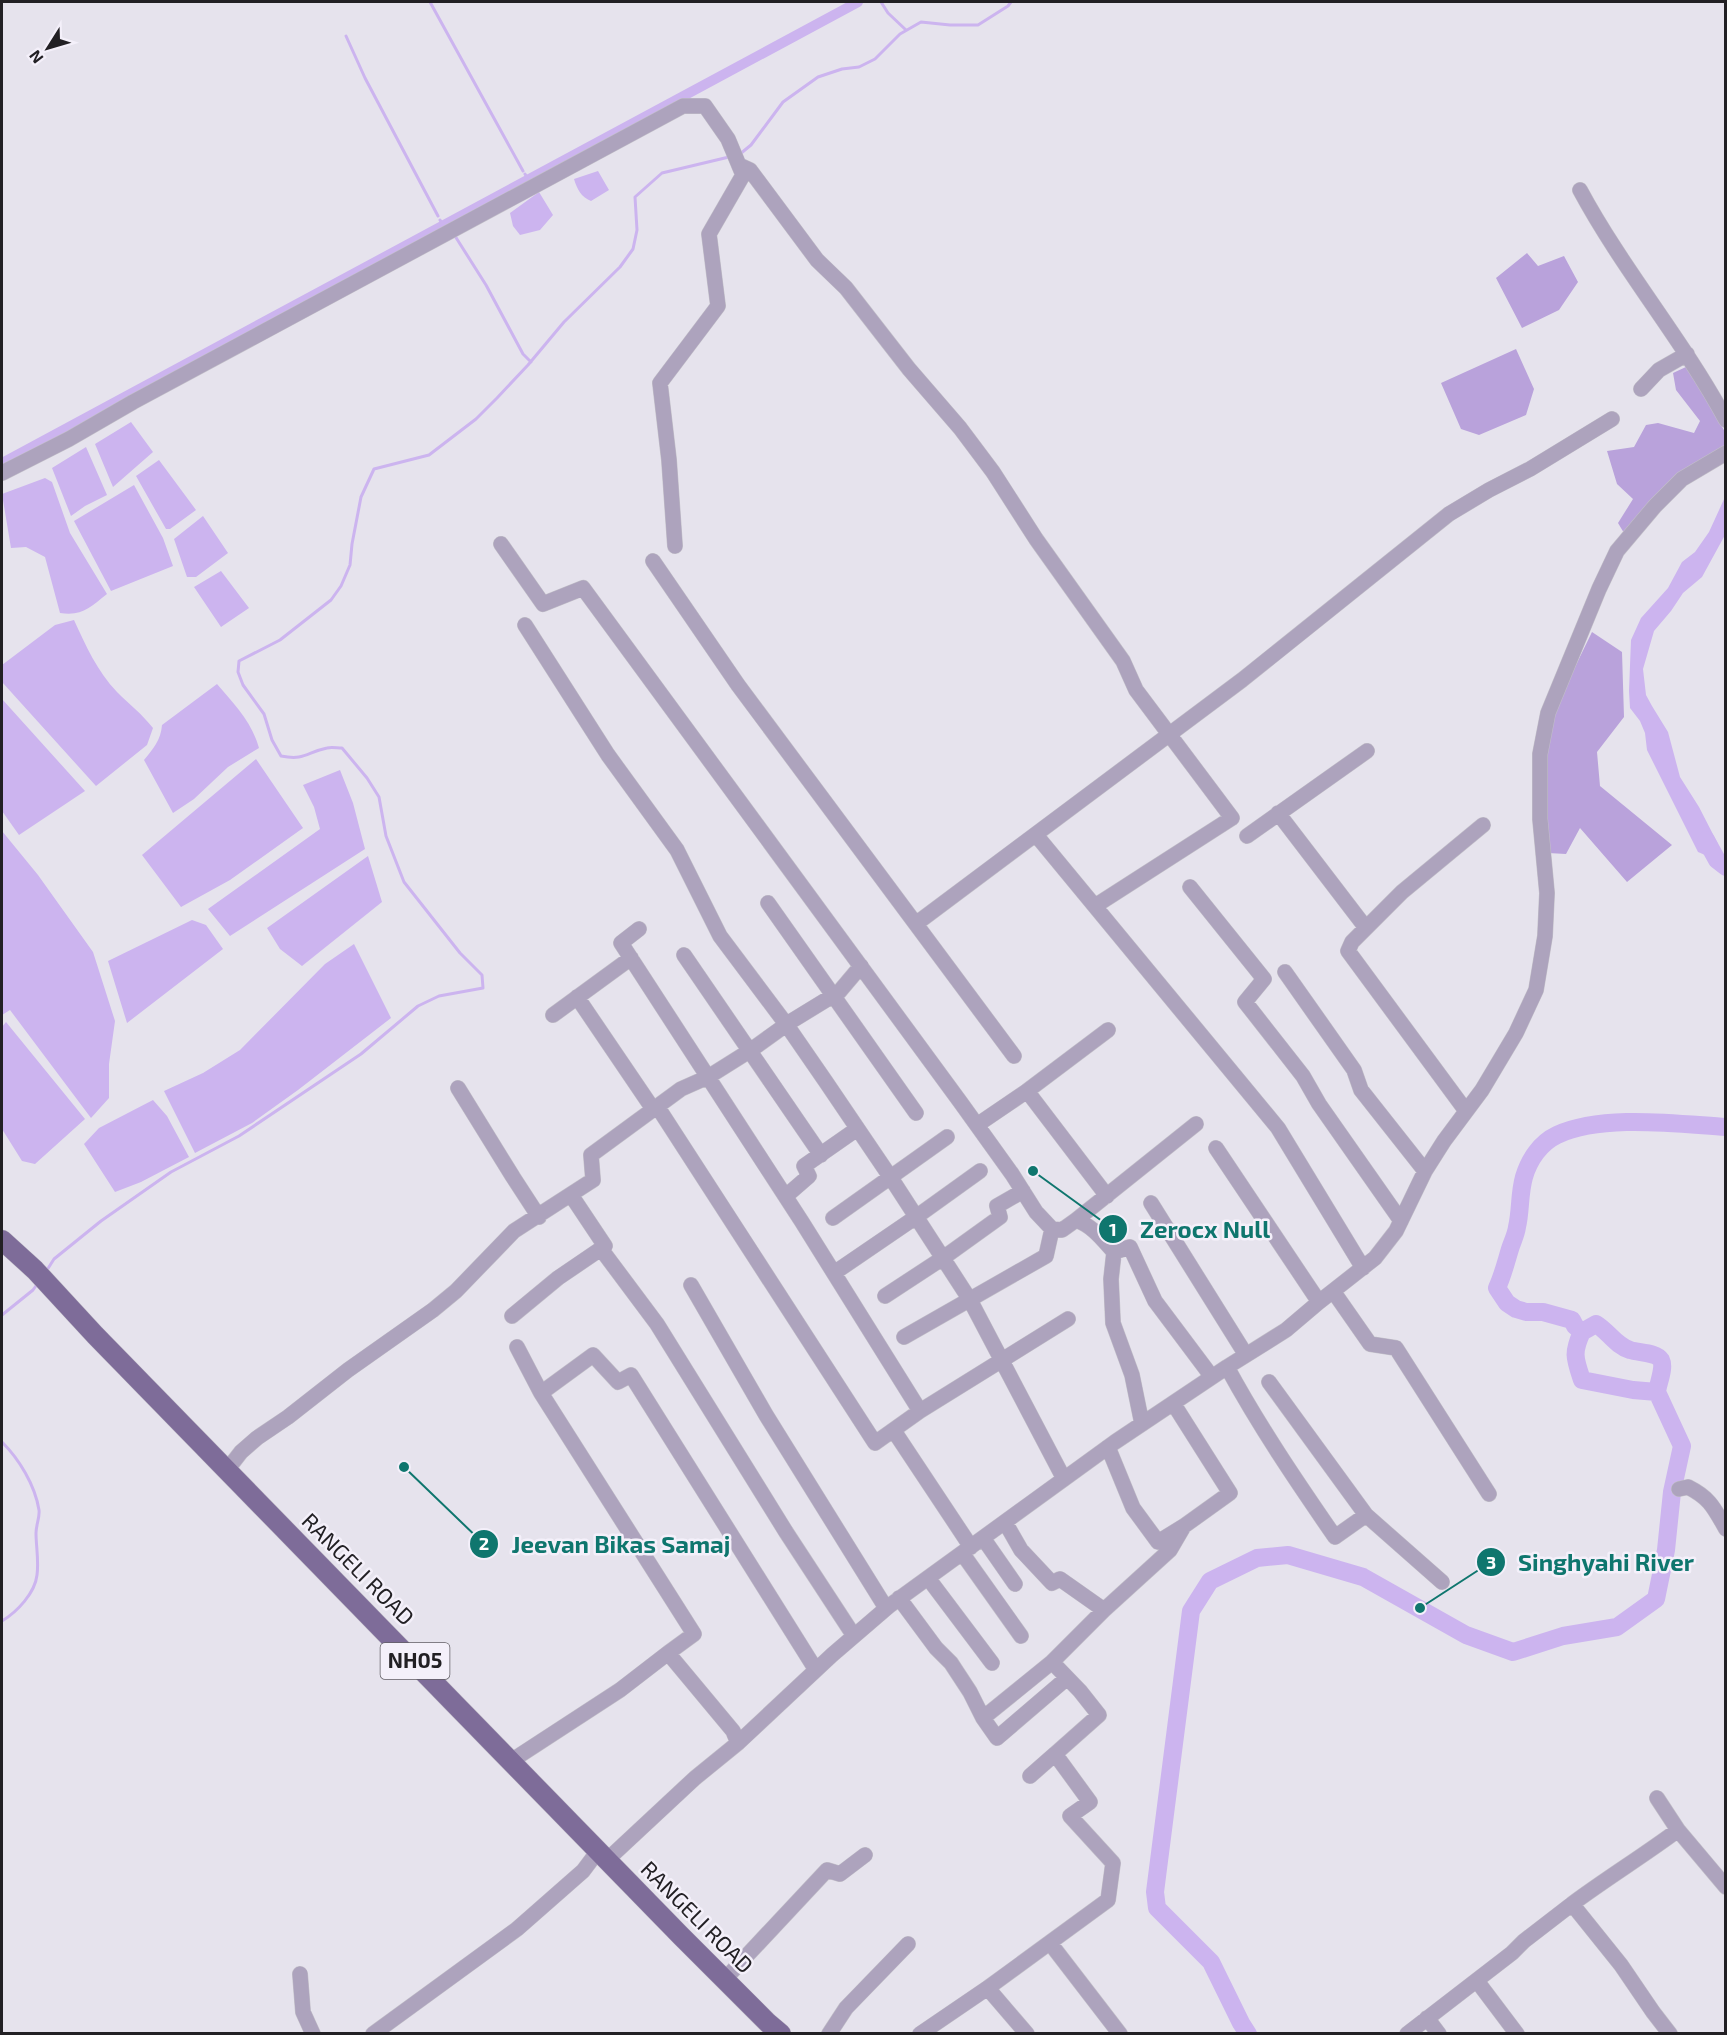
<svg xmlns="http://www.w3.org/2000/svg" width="1727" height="2035" font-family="'Exo 2',sans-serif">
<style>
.forest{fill:#b9a2db}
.water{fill:#ccb4ef}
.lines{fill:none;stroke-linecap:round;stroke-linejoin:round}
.stream{stroke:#ccb4ef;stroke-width:3}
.canal{stroke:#ccb4ef;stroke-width:10}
.river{stroke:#ccb4ef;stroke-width:18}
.minor-casing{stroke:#c3c0c9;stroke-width:16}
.major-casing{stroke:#c3c0c9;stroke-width:21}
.minor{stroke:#ada3bd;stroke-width:15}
.major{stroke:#7e6c99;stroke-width:20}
.labels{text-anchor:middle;stroke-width:5;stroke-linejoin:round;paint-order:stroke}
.shield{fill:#f4f0fa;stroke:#615e64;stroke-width:1.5}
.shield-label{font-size:21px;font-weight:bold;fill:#222024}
.street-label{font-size:22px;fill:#222024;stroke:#f4f0fa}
.leader{fill:none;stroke:#0f766e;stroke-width:2}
.callout-dot{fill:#0f766e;stroke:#f4f0fa;stroke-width:2}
.mark-label{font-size:18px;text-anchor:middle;font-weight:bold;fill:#fff}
.callout-label{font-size:24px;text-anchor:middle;font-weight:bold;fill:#0f766e;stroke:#f4f0fa;stroke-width:5;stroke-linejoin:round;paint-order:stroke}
</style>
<rect width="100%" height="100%" fill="#e6e3ed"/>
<path class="forest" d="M1527 253 1538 266 1564 256 1578 282 1559 310 1522 328 1496 278Z
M1516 349 1534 389 1526 415 1479 435 1461 429 1441 383Z
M1688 366 1725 432V446L1624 533 1618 523 1633 499 1617 484 1607 451 1634 447 1646 425 1658 423 1694 433 1700 421 1676 390 1673 373Z
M1592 632 1622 652 1624 717 1597 752 1600 786 1672 845 1627 882 1580 828 1566 854 1548 853 1546 753 1554 710Z"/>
<path class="water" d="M598 171 609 190 591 201C581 197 577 189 574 179Z
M539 192 553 215 540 230 520 235 513 226 510 213Z
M131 422 153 452 113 487 95 444Z
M86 447 107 495 85 506 71 516 52 468Z
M159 460 196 510 170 529H166L136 476Z
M45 478 52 482 70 533 107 594C89 608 83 616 60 613L45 557 26 547 11 548 2 494Z
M134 485 163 538 173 566 111 591 74 521Z
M1725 497V535L1702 577 1683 593 1671 611 1654 631 1643 669 1646 695 1652 706 1668 732 1680 777 1699 807 1718 844 1717 860 1698 852 1647 750 1645 733 1640 721 1630 708 1629 691 1631 640 1641 618 1668 588 1682 562 1695 552 1709 532Z
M203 516 228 553 196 577H187L174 539Z
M221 571 249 608 221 627 194 587Z
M74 620C86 646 97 671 117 692 129 704 142 714 153 728L147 745 96 786 2 682V665L55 625Z
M217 684C234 704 252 722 259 748L228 767 194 799 173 813 144 760C153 749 161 740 162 725Z
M2 699 85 791 19 835 2 811Z
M256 759 303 828 230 880 181 907 142 855Z
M340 770 353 803 365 849 230 936 208 909 320 829 314 807 303 785Z
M2 831 38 875 93 952 115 1021 109 1064V1098L91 1118 10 1010 2 1015Z
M368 856 382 902 302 966 280 949 267 928Z
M192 920 206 925 223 949 127 1023 108 961Z
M354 944 391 1018 298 1090 252 1123 195 1153 164 1091 203 1073 240 1050 325 964Z
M6 1022 85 1119 35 1164 22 1161 2 1129V1027Z
M153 1100 167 1116 189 1157 141 1182 115 1192 84 1144 99 1128Z"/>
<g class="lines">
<path class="stream" d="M430 2 523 171
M881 2 888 13 906 30
M346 36 365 78 438 216
M740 154 751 145 783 102 818 77 842 69 859 67 875 59 900 34 921 22 950 25H978L1008 6 1011 2
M525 174 528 179
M440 220 443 225
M455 236 486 285 523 354 531 362
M47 1270 54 1259 101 1221 171 1172 239 1136 361 1054 418 1006 439 996 483 988 482 975 460 953 404 882 386 836 379 797 367 778 342 748C337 748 331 747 327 748 307 752 305 761 281 756L272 740 264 714 243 685 238 672 239 661 280 640 331 600 341 586 350 565 352 544 361 497 374 469 429 455 476 419 497 398 528 365 564 322 620 267 633 249 637 230 635 197 662 173 729 157
M2 1315 33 1290 38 1283
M2 1442C19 1459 35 1485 39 1510 40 1517 36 1525 36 1533 36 1546 39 1561 37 1575 35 1593 17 1612 2 1621"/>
<path class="canal" d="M2 463 858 2"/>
<path class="river" d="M1706 840 1717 860 1726 867
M1582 1332 1596 1324C1608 1331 1616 1346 1630 1350 1639 1353 1656 1352 1661 1360 1665 1368 1658 1383 1657 1392
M1248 2034 1241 2023 1211 1962 1157 1908 1155 1892 1191 1611 1210 1581 1257 1558 1288 1555 1363 1577 1466 1635 1513 1652 1563 1636 1617 1627 1656 1599 1666 1550 1672 1492 1682 1446 1657 1392 1633 1390 1582 1380C1575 1359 1572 1353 1582 1332L1575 1326 1572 1320 1543 1312H1526L1516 1309 1507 1303 1497 1288C1503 1275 1506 1262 1510 1249 1512 1242 1516 1235 1517 1227 1521 1210 1519 1195 1524 1177 1529 1160 1540 1143 1557 1135 1602 1114 1677 1124 1726 1127"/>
<g class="minor-casing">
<path id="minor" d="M739 165 750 170 817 260 846 288 909 369 960 428 993 472 1036 539 1123 661 1136 690 1232 818 1095 906
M1580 190C1623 270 1683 340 1726 420
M1641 389 1659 370 1687 354
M2 473 69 439 133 402 683 106H705L728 139 743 175 709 234 718 306 660 383 669 460 675 546
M501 544 543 604 583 588 961 1103 1012 1174 1036 1212 1052 1229 1062 1230 1076 1220C1093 1226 1103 1240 1114 1252L1111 1279 1113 1323 1132 1375 1142 1424
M653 561 738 685 1014 1056
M525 625 608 755 677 850 720 936 786 1024 826 1082 891 1178 970 1300 1064 1479
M1278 813 1366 928
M1036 835 1278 1128 1363 1268
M1247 836 1367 751
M1190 887 1264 979 1245 1002 1303 1076 1319 1104 1401 1221
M768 903 916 1113
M921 920 1242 680 1449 514 1489 490 1530 469 1612 419
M639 929 621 943 802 1222 920 1411
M684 955 821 1155
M1285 972 1354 1070 1361 1090 1425 1171
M577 997 653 1109
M553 1015 631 958
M458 1088 513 1177 539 1217
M1027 1091 1107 1196
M657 1106 875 1443 920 1411 1068 1319
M1466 1111 1348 951 1352 942 1402 892 1483 825
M977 1125 1027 1091 1108 1030
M1216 1148 1319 1302
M786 1196 809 1176 804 1166 857 1129
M1151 1203 1246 1355
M833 1218 947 1137
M1076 1220 1196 1124
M601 1249 657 1324 786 1532 854 1636
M1114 1252 1130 1247 1155 1301 1212 1377
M834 1273 916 1217 980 1171
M691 1285 766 1415 886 1608
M1333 1291 1370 1344 1396 1348 1489 1494
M885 1296 943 1258 1000 1217 997 1206 1023 1191
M512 1316 558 1278 605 1246 571 1195
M904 1337 1046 1256 1052 1229
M517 1347 541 1393 694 1634 668 1653 733 1731 738 1743
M1227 1367C1259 1426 1297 1482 1335 1537L1366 1515
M1269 1382 1366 1515 1442 1582
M541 1393 593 1355 618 1382 631 1375 816 1670
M1173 1403 1230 1493 1184 1526
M894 1431 971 1547
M227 1470 241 1452 257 1438 288 1417 348 1370 433 1310 456 1291 514 1231 593 1180 591 1155 681 1089 708 1077 751 1050 790 1022 839 992 861 966
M1679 1489 1688 1487C1710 1498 1714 1508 1726 1529
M1005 1522 1021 1550 1052 1583 1060 1579 1104 1610 1052 1662 1080 1691 1099 1715 1055 1754 1090 1802 1070 1816 1113 1863 1108 1900 989 1987 991 1992 1027 2034
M983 1538 1015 1584
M962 1553 1021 1636
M928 1578 992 1663
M899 1598 936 1648 951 1663 970 1692 983 1718 997 1738 1067 1678
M1104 1610 1170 1550 1184 1526 1158 1542 1133 1508 1108 1447
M983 1718 1052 1662
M511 1761 620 1690 668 1653
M1030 1776 1055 1754
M1657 1798 1678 1830
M607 1860 695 1778 738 1743 832 1655 889 1606 1115 1442 1227 1367 1286 1330 1319 1302 1375 1258 1396 1231 1425 1171 1444 1141 1482 1090 1516 1033 1536 990 1545 936 1547 893 1540 819V754L1548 713 1599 589 1617 551 1655 506 1682 479 1726 453
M1572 1904C1607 1878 1643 1856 1678 1830L1726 1887
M1050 1943 1120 2034
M300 1974 303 2012 313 2034
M725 1979 827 1870 840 1874 865 1855
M1477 1981 1517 2034
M1427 2018 1439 2034
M373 2034 517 1929 583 1871 598 1851
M829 2034 846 2008 908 1944
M920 2034 989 1987
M1407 2034 1512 1953 1524 1941 1572 1904 1621 1965 1653 2012 1670 2034"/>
</g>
<g class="major-casing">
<path id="major" d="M2 1240 35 1270 95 1335 681 1936 768 2023 781 2034"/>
</g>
<use href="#minor" class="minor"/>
<use href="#major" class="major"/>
</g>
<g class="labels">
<rect class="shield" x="380.5" y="1643" width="69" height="36" rx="4.5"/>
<g class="shield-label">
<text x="415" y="1668">NH05</text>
</g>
<g class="street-label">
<text transform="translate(358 1569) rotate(45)" y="8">RANGELI ROAD</text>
<text transform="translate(697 1917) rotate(45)" y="8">RANGELI ROAD</text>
</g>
</g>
<path class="leader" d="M1033 1171L1113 1229M404 1467L484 1544M1420 1608L1491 1562"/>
<g class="callout-dot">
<circle cx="1033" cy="1171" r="6"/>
<circle cx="404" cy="1467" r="6"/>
<circle cx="1420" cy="1608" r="6"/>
<circle cx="1113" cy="1229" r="15"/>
<circle cx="484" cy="1544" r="15"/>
<circle cx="1491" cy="1562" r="15"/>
</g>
<g class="mark-label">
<text x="1113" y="1236">1</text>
<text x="484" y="1550">2</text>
<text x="1491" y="1569">3</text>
</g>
<g class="callout-label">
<text x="1205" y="1238">Zerocx Null</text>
<text x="621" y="1553">Jeevan Bikas Samaj</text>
<text x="1606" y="1571">Singhyahi River</text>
</g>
<rect width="1727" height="2035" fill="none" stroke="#222024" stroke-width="6"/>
<g transform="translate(48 48) rotate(233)" stroke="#f4f0fa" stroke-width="4.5" paint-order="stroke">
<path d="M0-4.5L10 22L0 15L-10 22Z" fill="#222024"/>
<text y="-9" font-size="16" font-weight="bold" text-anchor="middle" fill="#222024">N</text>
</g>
</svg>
